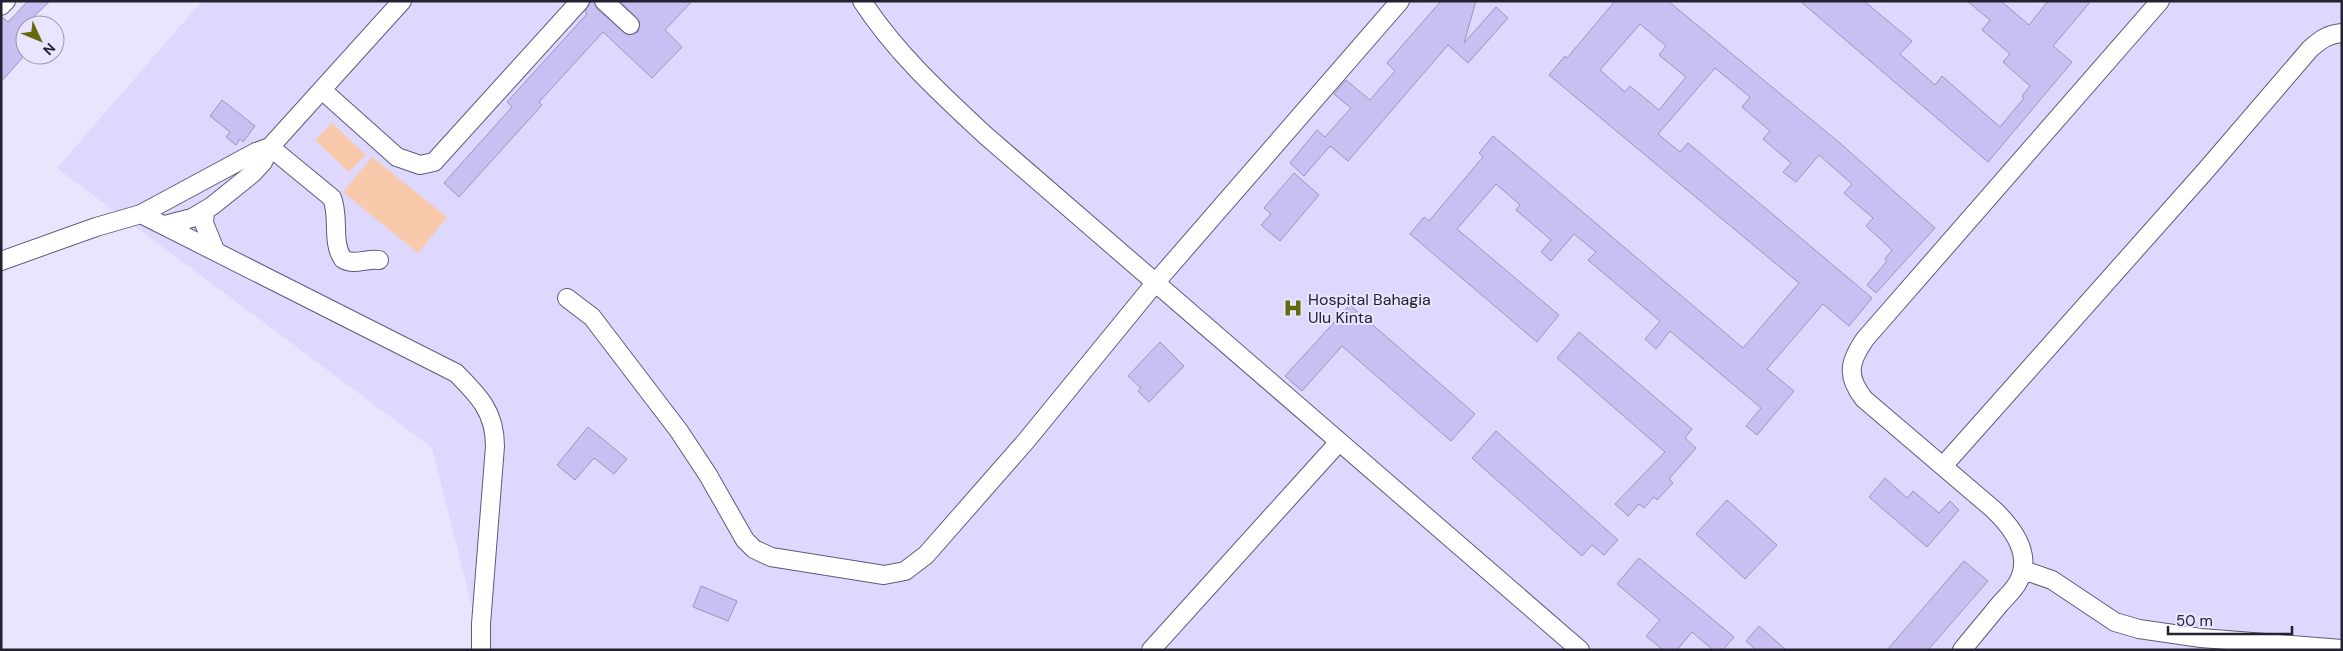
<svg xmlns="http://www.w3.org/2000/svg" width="2343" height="651" font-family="'DM Sans',sans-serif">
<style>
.built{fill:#ded7fe}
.green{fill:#f9c9ab}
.building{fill:#cabff3;stroke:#9c95bb;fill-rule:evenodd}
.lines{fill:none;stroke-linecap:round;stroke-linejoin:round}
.minor-casing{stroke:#61597c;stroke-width:20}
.minor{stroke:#fff;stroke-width:18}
.labels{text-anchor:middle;stroke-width:4;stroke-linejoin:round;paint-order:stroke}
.poi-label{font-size:16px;fill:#242130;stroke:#eae5fe;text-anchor:start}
</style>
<rect width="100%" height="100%" fill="#eae5fe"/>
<path class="built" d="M202 1H2342V650H483L432 448 57 168Z"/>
<path class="green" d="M332 123 366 155 349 172 315 140Z
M372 157 447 217 418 253 343 192Z"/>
<path class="building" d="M28 1H50L25 25V55L1 82V16L8 22Z
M590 1H594L597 9 628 35 638 32 640 22 620 1H692L665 30 682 47 652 78 603 32 539 102 542 105 459 197 444 183 512 107 507 102 587 14 585 12Z
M1441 1H1476L1464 43 1496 7 1508 18 1468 63 1448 45 1348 161 1330 146 1304 176 1290 163 1317 130 1325 137 1351 108 1334 94 1346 80 1370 100 1395 71 1387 63Z
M1615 1H1668L1841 144 1935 228 1876 293 1867 285 1887 261 1885 259 1892 250 1866 226 1873 218 1844 193 1852 184 1819 155 1796 182 1783 172 1791 163 1763 139 1770 131 1742 107 1750 97 1715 68 1691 96 1658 134 1680 152 1688 143 1872 298 1849 326 1823 304 1767 369 1794 391 1757 435 1746 426 1761 408 1670 331 1656 349 1645 339 1660 321 1588 260 1596 252 1574 234 1551 261 1541 252 1551 240 1516 210 1520 205 1496 184 1457 229 1559 315 1537 342 1410 234 1424 217 1429 221 1483 157 1479 153 1493 136 1743 348 1799 283 1549 75 1565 56 1567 58ZM1640 24 1666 46 1659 55 1686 77 1659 110 1630 86 1625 92 1600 70Z
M1800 1H1864L1912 41 1900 54 1935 85 1942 76 2000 127 2024 98 2022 96 2030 86 2003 62 2010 54 1982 30 1990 20 1967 1H2001L2029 25 2048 1H2091L2053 46 2072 62 1988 162Z
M222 100 255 126 243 142 240 139 236 145 226 137 230 132 210 116Z
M1294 173 1319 195 1280 241 1261 225 1271 214 1264 208Z
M1350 305 1475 414 1451 441 1342 346 1302 391 1285 376Z
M1579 332 1692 429 1685 438 1696 448 1669 479 1673 483 1657 500 1654 497 1644 508 1639 504 1628 516 1615 504 1665 452 1557 358Z
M1160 342 1184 366 1149 402 1138 391 1141 388 1128 376Z
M588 427 627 459 614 474 594 458 575 480 557 465Z
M1496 431 1618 540 1604 555 1592 545 1582 556 1472 458Z
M1885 478 1907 498 1913 491 1939 513 1950 501 1959 510 1927 547 1869 497Z
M1727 500 1777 545 1745 579 1696 534Z
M1639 558 1734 637 1723 650H1713L1692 632 1677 650H1663L1646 636 1660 620 1617 584Z
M1964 561 1988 581 1928 650H1887Z
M701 586 737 601 728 621 693 607Z
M1759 626 1786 650H1756L1746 641Z"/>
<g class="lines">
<g class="minor-casing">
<path id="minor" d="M604 1 630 25
M862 1C896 53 940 93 985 135L1580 650
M1 6 6 1
M322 90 397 157 420 165 434 162 580 1
M270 147 332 198C340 217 331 242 343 259 353 266 367 258 379 260
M205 211 204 223 215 250
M141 214 256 152 270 147
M165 225 192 218 212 206 253 173 263 162 270 147 402 1
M1 261 96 227 141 214 456 373C479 396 495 412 495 446L481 624V650
M567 298 592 317 679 431 708 475 745 540 754 549 771 557 884 575 905 571 926 555 1026 441 1156 282 1400 1
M1943 466 2207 169 2310 49C2320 40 2328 34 2342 33
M2023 570 2052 580 2115 622 2139 629 2201 638 2342 649
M1151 650 1339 442
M1962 650C1974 635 1987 620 1999 605 2005 598 2012 592 2017 584 2034 556 2013 528 1993 509L1864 399C1846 376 1849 362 1865 339L2160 1"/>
</g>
<use href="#minor" class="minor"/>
</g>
<defs>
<g id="hospital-bare" transform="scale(1.5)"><path d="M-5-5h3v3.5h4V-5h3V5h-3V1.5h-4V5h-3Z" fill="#636a0d" stroke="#eae5fe" stroke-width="2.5" paint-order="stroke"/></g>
</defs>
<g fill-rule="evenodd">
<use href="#hospital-bare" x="1293" y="308"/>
</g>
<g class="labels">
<g class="poi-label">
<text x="1308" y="305">Hospital Bahagia<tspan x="1308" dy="18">Ulu Kinta</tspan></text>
</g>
</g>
<rect width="2343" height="651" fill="none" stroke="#242130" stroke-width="5"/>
<g transform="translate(40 40) rotate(134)"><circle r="24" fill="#eae5fe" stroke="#9b97ac"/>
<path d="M0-4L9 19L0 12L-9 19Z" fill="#636a0d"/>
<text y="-8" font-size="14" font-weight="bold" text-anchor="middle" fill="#242130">N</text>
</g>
<path d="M2168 626v8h124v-8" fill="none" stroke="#242130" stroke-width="2.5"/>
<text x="2176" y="626" font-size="15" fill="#242130" stroke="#eae5fe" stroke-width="4" paint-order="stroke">50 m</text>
</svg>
